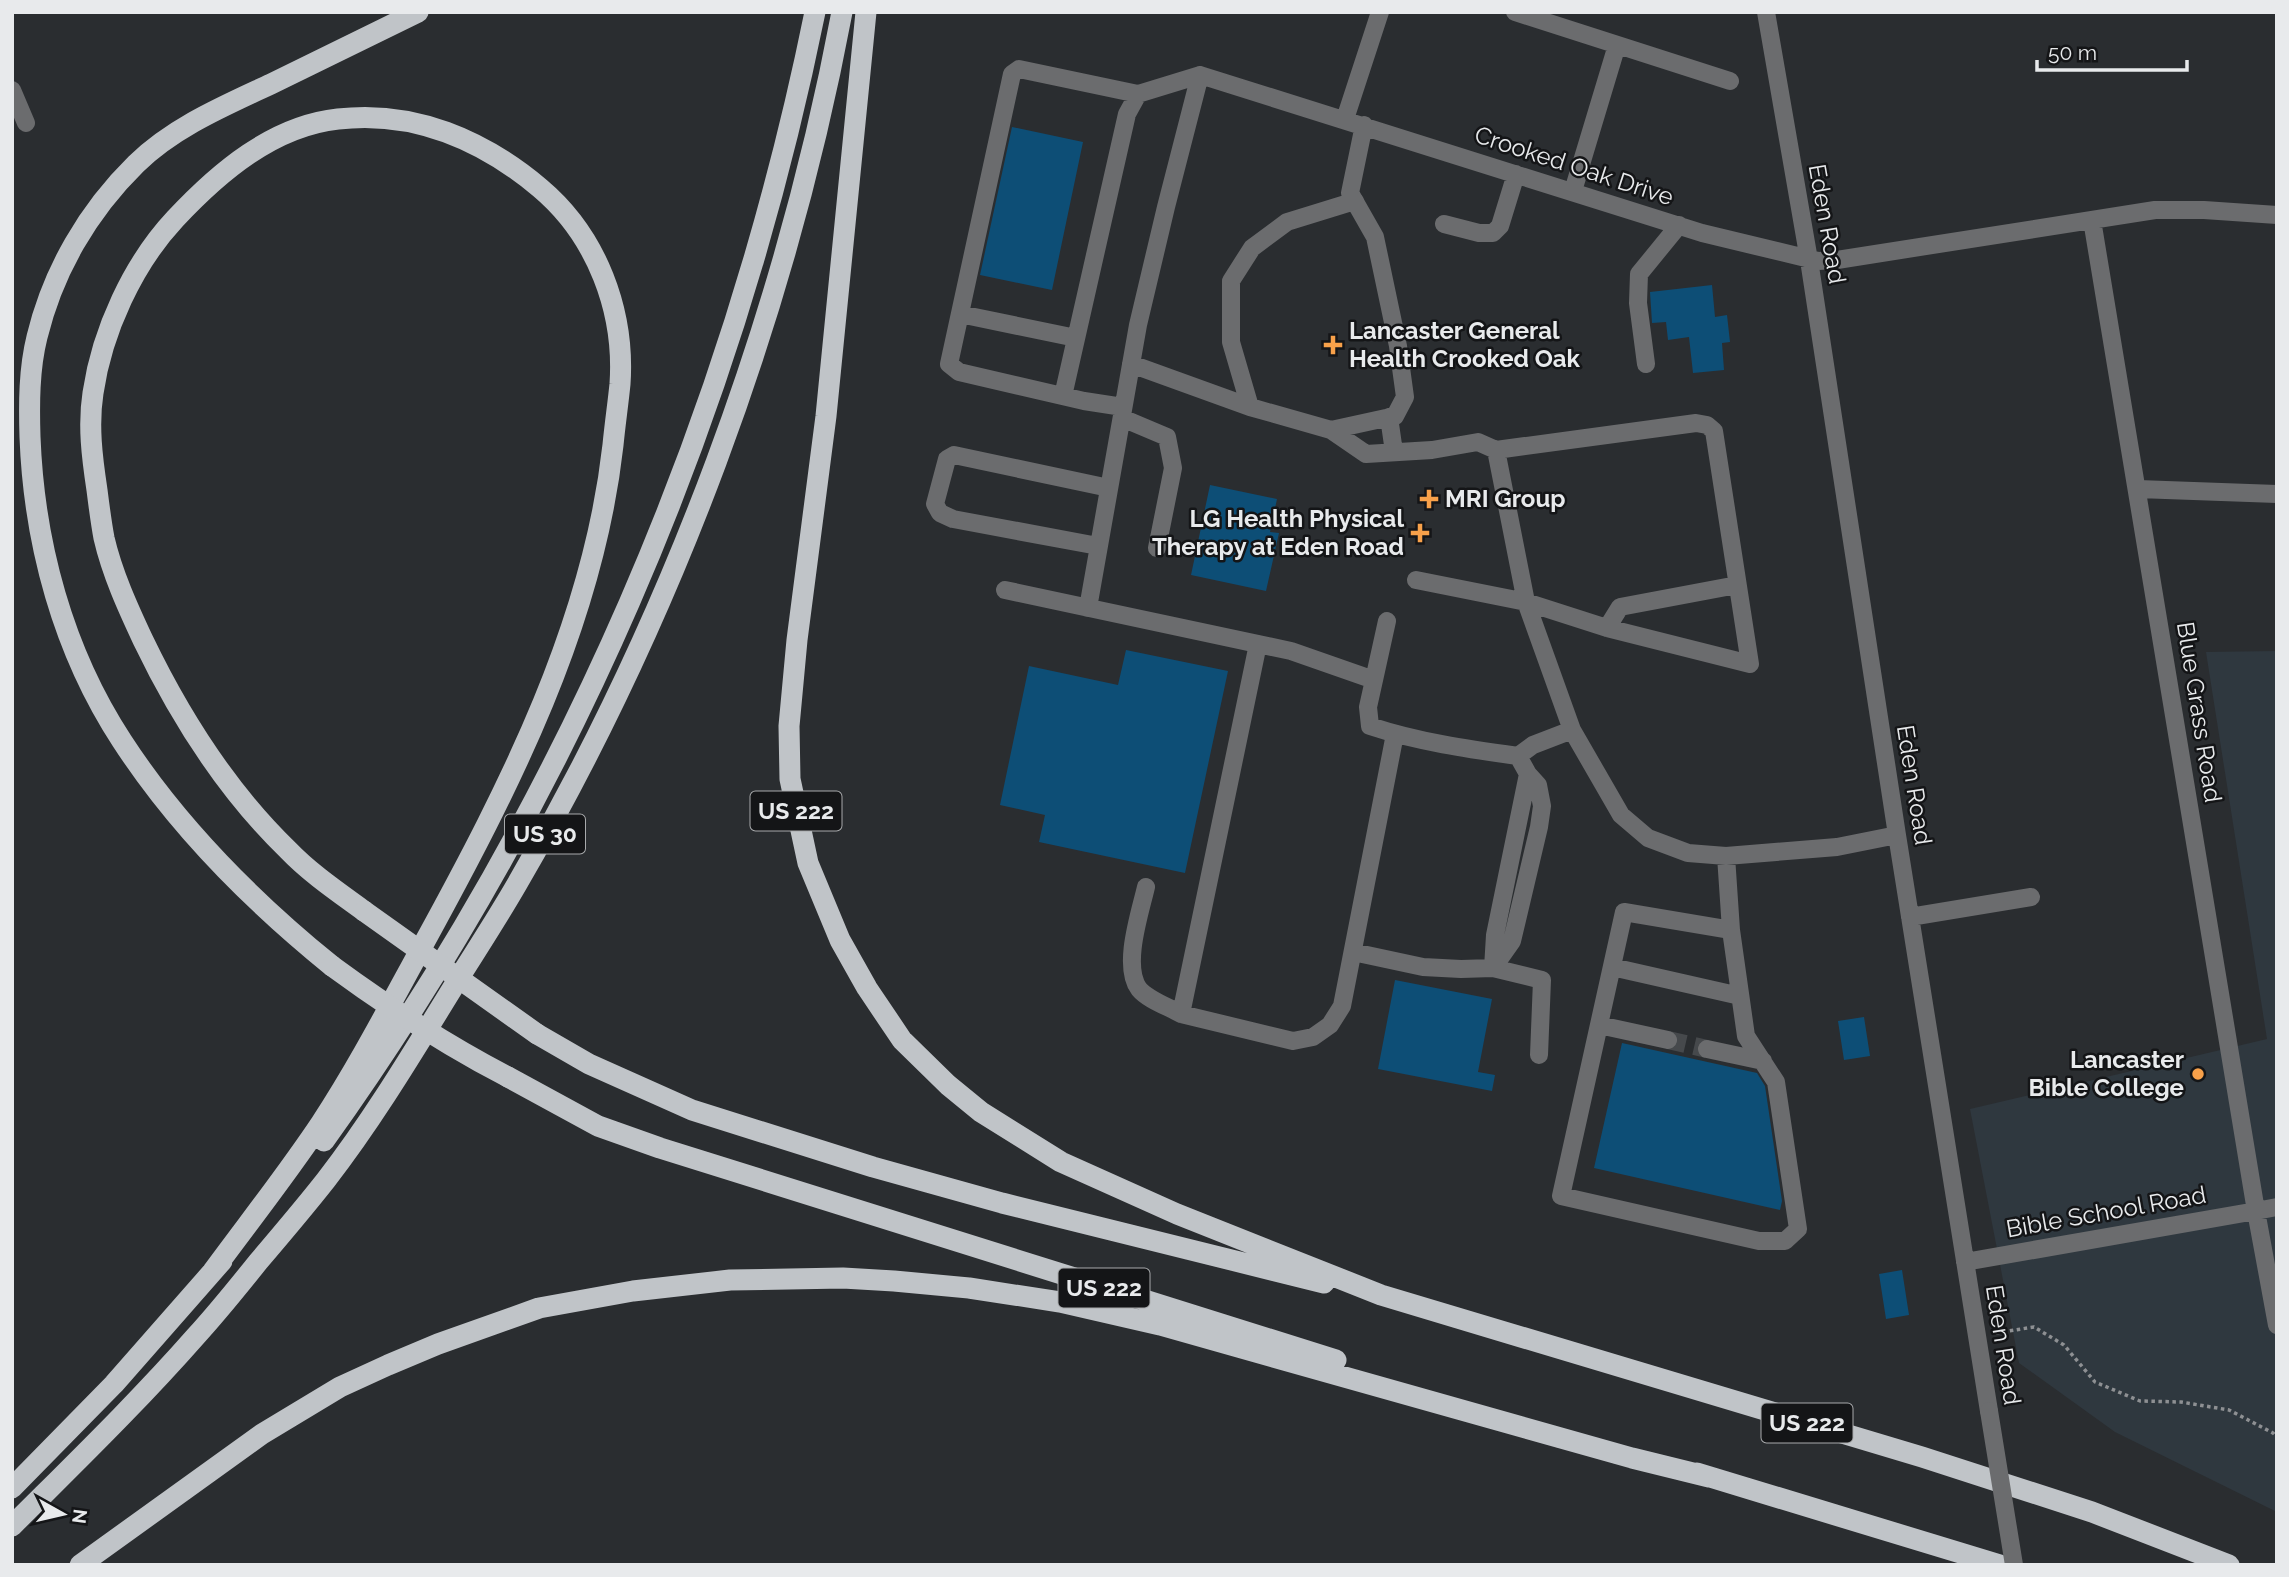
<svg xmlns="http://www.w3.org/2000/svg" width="2289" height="1577" font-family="Raleway,sans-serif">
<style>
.built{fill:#2f383f}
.building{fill:#0d4e76}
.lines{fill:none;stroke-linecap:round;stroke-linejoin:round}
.minor-tunnel{stroke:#46494c;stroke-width:18;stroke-dasharray:18 9;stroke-linecap:butt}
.path{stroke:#8e9093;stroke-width:3.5;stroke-dasharray:3.5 3.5;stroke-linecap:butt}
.minor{stroke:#6b6c6e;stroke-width:18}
.highway{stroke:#c0c4c8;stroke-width:21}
.minor-bridge{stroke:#6b6c6e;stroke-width:18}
.highway-bridge{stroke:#c0c4c8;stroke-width:21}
.poi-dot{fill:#f8a14a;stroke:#141517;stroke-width:2.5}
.labels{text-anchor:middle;stroke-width:5;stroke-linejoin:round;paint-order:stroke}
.shield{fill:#141517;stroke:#a8aaac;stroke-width:2}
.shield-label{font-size:23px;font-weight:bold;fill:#e8eaec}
.street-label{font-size:24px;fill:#e8eaec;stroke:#141517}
.poi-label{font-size:24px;font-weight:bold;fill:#e8eaec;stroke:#141517;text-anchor:start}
</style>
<rect width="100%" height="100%" fill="#2a2d30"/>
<path class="built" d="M2277 651V1512L2115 1432 2019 1363 1970 1109 2267 1039 2206 652Z"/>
<path class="building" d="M1012 127 1083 142 1052 290 980 275Z
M1712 285 1715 317 1727 315 1730 342 1722 343 1724 370 1693 373 1689 337 1668 340 1666 322 1652 323 1650 292Z
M1210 485 1277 499 1270 532 1279 533 1266 591 1191 575Z
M1126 650 1228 671 1185 873 1039 842 1045 815 1000 805 1029 666 1118 685Z
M1395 980 1492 999 1478 1072 1495 1075 1492 1091 1378 1069Z
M1864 1017 1870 1056 1844 1060 1838 1021Z
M1622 1043 1757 1073 1765 1086 1782 1201 1780 1210 1594 1168Z
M1902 1270 1909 1315 1886 1319 1879 1274Z"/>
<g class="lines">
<path class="minor-tunnel" d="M1668 1040 1707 1049"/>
<path class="path" d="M1996 1333 2034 1327 2064 1345 2095 1382 2140 1401 2181 1402 2229 1410 2273 1433 2277 1437"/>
<path class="minor" d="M1515 12 1730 81
M1766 12 1809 260 1897 835 1989 1411
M12 90 26 123
M1345 119 1380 12
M1573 191 1617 45
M1444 224 1479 233H1493L1500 226 1516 174
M960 314 1076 338
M1131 364 1250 407 1331 430 1366 454 1432 450 1478 442 1496 450
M1646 364 1638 303 1639 274 1679 225
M1063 396 1127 114 1138 94
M1123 407 1084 401 959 372 949 364 1012 74 1019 69 1138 94 1200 75
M1250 407 1231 342V281L1252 248 1287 222 1355 201
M1389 417 1394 452
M1122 418 1167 437 1173 468 1157 548
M1331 430 1395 416 1405 397 1398 346 1375 237 1350 193 1364 125
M2138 489 2277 494
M1098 546 953 519 940 513 935 504 947 459 954 455 1109 488
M1416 580 1526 602 1607 628 1750 664 1714 431 1707 425 1696 423 1496 450 1526 602 1572 730 1621 815 1648 838 1688 853 1726 856 1837 847 1897 835
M1005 590 1291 651 1374 680 1368 707 1370 726C1418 742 1468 749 1518 756L1528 774 1538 785 1542 806 1539 827 1512 941 1493 968 1495 935 1528 774
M1088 608 1138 325 1166 207 1200 75 1702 233 1818 261 1837 260 2155 210H2204L2277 215
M1607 628 1620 607 1737 585
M1258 644 1181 1014 1293 1041 1313 1037 1330 1025 1342 1006 1395 734
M1374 680 1387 621
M1518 756 1533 745 1572 730
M1726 856 1731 930 1746 1036 1776 1082 1798 1229 1785 1241H1759L1561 1196 1624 912 1731 930
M1146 887C1140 913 1122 966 1139 989 1148 1000 1169 1007 1181 1014
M1910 917 2031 897
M1353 952 1423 967 1461 969 1493 968 1542 980 1539 1055
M1612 967 1740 996
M1599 1025 1668 1040
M1707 1049 1763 1061
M2277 1207 2256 1211 2277 1325
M1965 1262 2256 1211C2199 881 2149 550 2092 220"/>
<path class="highway" d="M866 12 826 416 797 640 789 726 790 779 808 863 840 940 867 988 902 1040 948 1085 981 1112 1061 1162 1177 1214 1381 1295 1922 1457 2092 1512 2229 1565
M332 966C253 902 178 827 122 741 63 651 34 543 30 437 29 404 29 369 37 337 53 271 88 211 136 164 174 127 224 106 271 84 320 60 369 36 418 12
M537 1034 589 1064 692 1110 873 1167 1002 1203 1324 1283
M508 1077 598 1126 660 1148 1336 1360
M324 1141C567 801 732 421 815 12
M213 1271C249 1222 287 1174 321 1123 359 1065 391 1003 424 943 510 786 593 624 613 445 615 424 618 404 620 384 625 311 597 236 540 188 483 140 414 110 338 119 273 126 219 172 175 219 133 264 102 331 93 393 88 425 92 457 97 490 99 506 101 522 104 538 112 573 128 608 143 640 180 717 226 790 288 850 310 873 338 892 364 911
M1697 1473 2000 1565
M12 1488 114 1384 222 1261
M12 1526C74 1464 138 1402 196 1336 218 1312 238 1287 258 1262 281 1235 304 1208 326 1180 374 1118 415 1049 457 981 477 949 498 917 517 884 672 618 785 315 842 12
M80 1565 262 1434 340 1387 388 1365 438 1344 539 1308 633 1291 730 1280 843 1278 894 1281 969 1288 1060 1302 1160 1325 1632 1458 1709 1477"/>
<path class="minor-bridge" d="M1989 1411 2014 1565"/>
<path class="highway-bridge" d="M364 911 537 1034
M332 966C388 1007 446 1045 508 1077"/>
</g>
<g class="poi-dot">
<path d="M1329.5 334.5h7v7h7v7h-7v7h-7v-7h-7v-7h7z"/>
<path d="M1425.5 488.5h7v7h7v7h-7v7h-7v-7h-7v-7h7z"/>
<path d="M1416.5 522.5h7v7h7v7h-7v7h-7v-7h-7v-7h7z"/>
<circle cx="2198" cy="1074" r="7"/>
</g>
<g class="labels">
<g class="shield">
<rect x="750.5" y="791.5" width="91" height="39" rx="5"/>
<rect x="505" y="814.5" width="80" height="39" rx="5"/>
<rect x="1058.5" y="1268.5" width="91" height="39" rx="5"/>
<rect x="1761.5" y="1403.5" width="91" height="39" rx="5"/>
</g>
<g class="shield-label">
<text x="796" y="819">US 222</text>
<text x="545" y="842">US 30</text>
<text x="1104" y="1296">US 222</text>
<text x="1807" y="1431">US 222</text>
</g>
<g class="street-label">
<text transform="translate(1574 166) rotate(18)" y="8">Crooked Oak Drive</text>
<text transform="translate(1827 224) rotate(80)" y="8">Eden Road</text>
<text transform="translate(2199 712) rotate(81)" y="8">Blue Grass Road</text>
<text transform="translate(1914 785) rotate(81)" y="8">Eden Road</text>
<text transform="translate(2106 1212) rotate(-10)" y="8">Bible School Road</text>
<text transform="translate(2003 1345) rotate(81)" y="8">Eden Road</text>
</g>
<g class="poi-label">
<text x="1349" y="339">Lancaster General<tspan x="1349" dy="28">Health Crooked Oak</tspan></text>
<text x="1445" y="507">MRI Group</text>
<text x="1404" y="527" text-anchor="end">LG Health Physical<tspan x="1404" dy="28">Therapy at Eden Road</tspan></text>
<text x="2184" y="1068" text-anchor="end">Lancaster<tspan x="2184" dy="28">Bible College</tspan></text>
</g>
</g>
<rect width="2289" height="1577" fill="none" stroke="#e8eaec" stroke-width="28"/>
<g transform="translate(63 1514) rotate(98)" stroke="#141517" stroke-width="5" paint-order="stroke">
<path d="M0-5L12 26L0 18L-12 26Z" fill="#e8eaec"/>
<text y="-10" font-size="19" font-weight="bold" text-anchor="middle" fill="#e8eaec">N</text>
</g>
<path d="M2037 60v10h150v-10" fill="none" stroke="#e8eaec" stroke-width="3.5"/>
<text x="2048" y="60" font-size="21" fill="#e8eaec" stroke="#141517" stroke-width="5" paint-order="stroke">50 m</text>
</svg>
